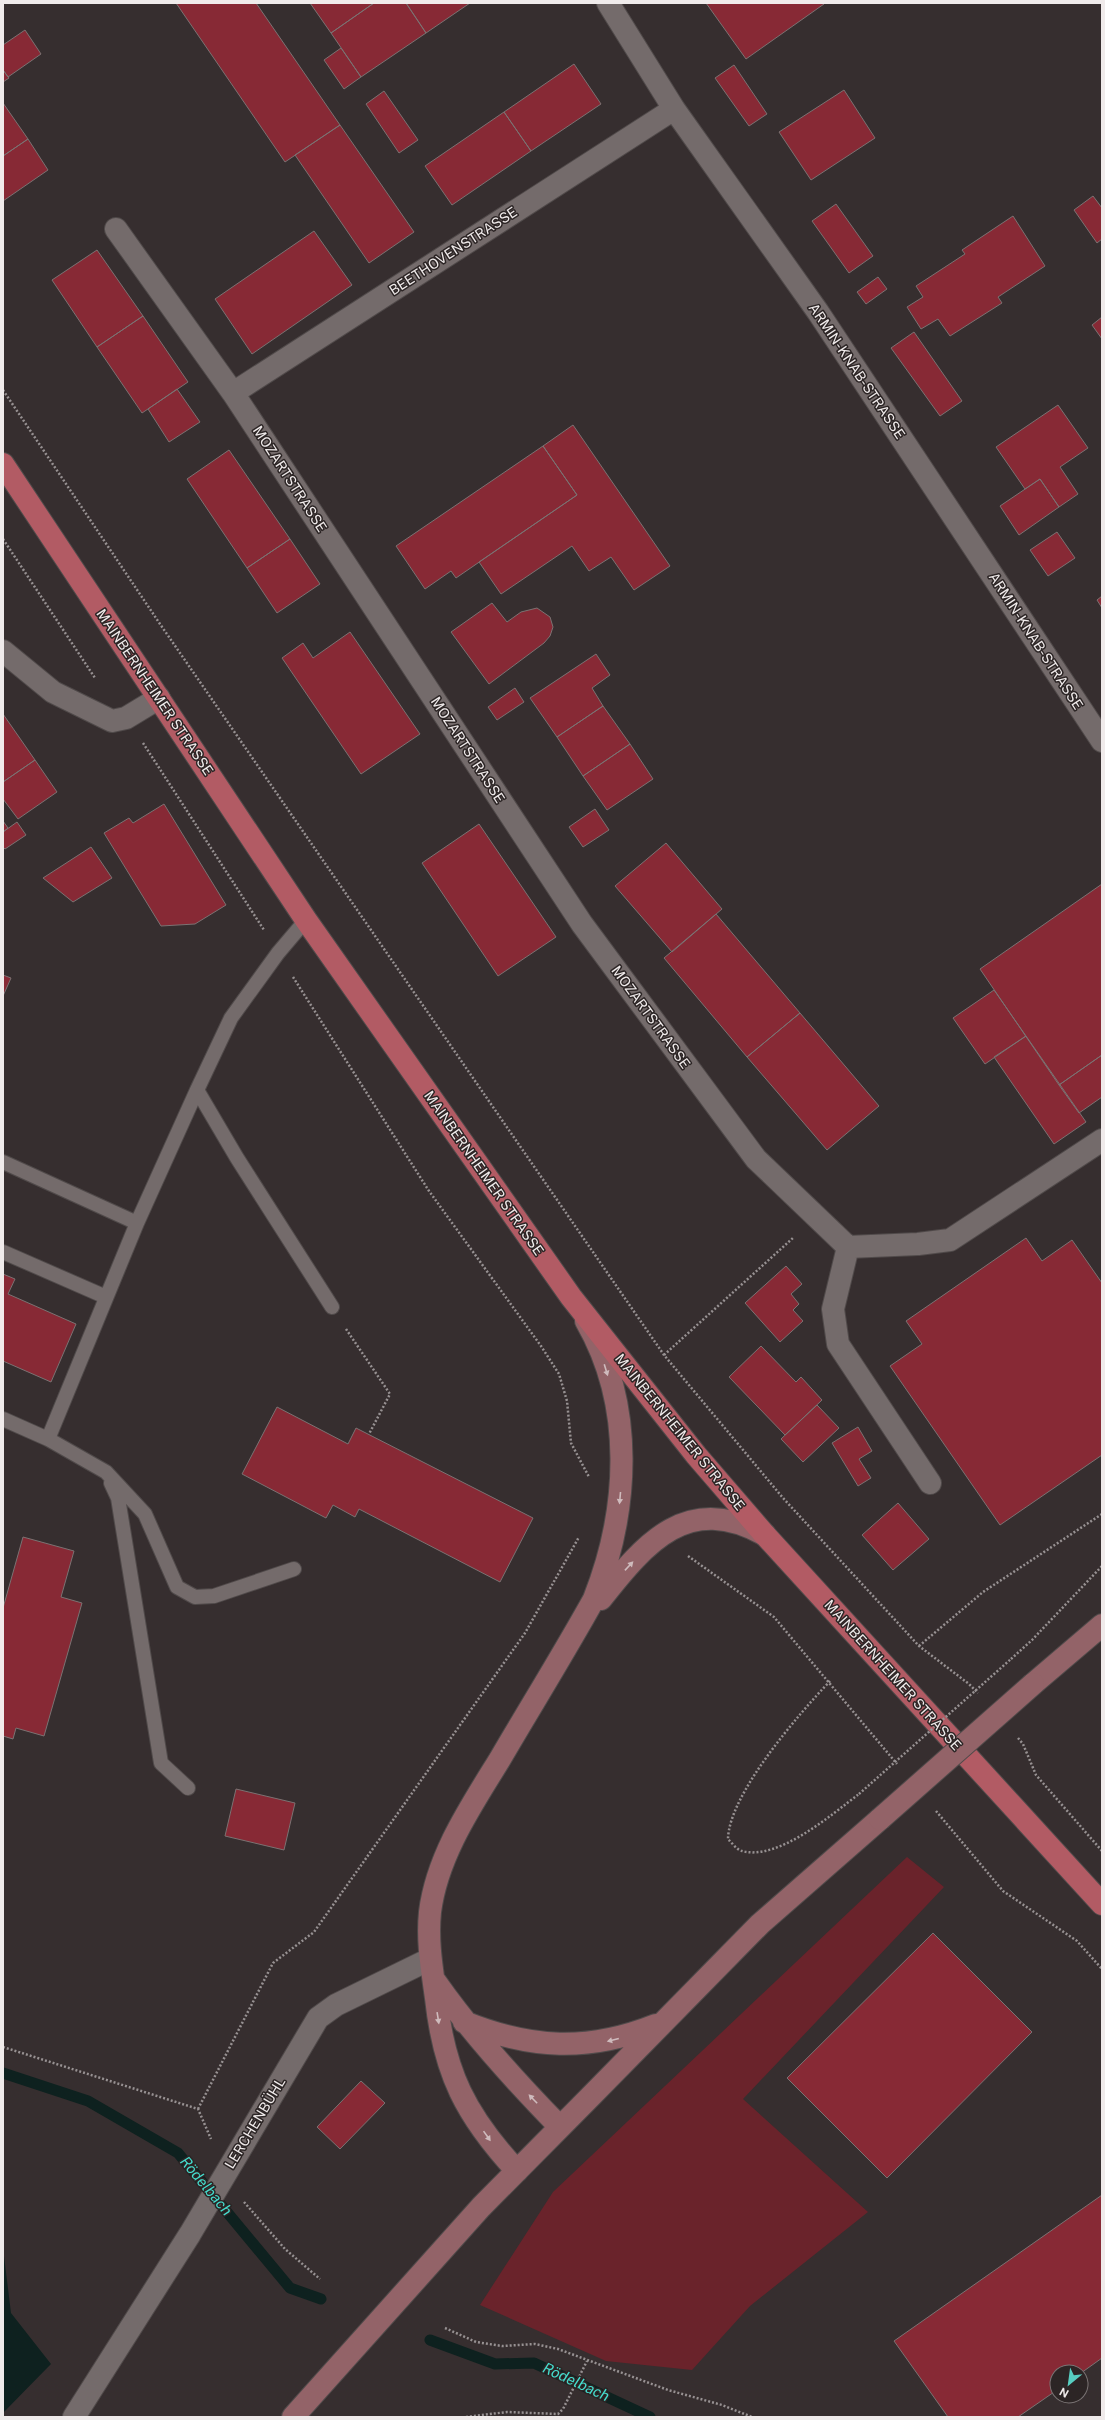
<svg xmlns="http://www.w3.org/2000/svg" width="1105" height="2420" font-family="'Public Sans',sans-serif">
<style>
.green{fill:#6a232b}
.water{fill:#0e211f}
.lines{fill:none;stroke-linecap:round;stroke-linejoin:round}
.stream{stroke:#0e211f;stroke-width:11}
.building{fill:#872935;stroke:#7b7272}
.lane-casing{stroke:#504a4a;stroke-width:16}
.street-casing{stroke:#504a4a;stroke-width:24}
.secondary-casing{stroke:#504a4a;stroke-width:24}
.primary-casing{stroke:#504a4a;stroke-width:24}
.path{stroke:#979192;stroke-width:2.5;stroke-dasharray:2 2;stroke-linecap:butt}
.lane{stroke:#746b6b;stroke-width:14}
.street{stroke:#746b6b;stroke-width:22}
.secondary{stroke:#936368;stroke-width:22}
.primary{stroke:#b25b64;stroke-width:22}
.secondary-bridge-casing{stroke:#504a4a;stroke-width:24;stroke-linecap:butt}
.path-bridge{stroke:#979192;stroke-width:2.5;stroke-dasharray:2 2;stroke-linecap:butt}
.secondary-bridge{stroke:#936368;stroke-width:22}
.oneway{fill:#cfbbbd}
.labels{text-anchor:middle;stroke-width:3;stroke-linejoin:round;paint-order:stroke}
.street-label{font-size:14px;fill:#f0ebeb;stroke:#2c2525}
.water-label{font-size:15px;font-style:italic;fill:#45ddce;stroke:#2c2525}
</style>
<rect width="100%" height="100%" fill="#362e2f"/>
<path class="green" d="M907 1857 944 1887 743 2099 868 2212 750 2306 692 2370 606 2361 480 2305 553 2192Z"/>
<path class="water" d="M3 2248 11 2313 51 2364 3 2413Z"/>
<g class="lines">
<path class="stream" d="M3 2073 88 2101 178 2153 290 2288 321 2299
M430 2340 495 2364 534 2363 650 2417"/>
</g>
<path class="building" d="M176 3H256L340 125 285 162Z
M310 3H374L331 33Z
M374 3H406L426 33 361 77 331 33Z
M406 3H470L426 33Z
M706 3H823L824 4 746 59Z
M25 30 41 54 8 77 3 70V45Z
M341 48 361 77 344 89 324 60Z
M574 64 601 104 531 151 504 112Z
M734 65 767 114 749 126 715 78Z
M3 70 9 78 3 82Z
M844 90 875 138 811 180 779 132Z
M384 91 418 140 399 153 366 104Z
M3 103 28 139 3 156Z
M504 112 531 151 452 205 425 166Z
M340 125 414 232 369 263 295 155Z
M28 139 48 170 3 201V156Z
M1093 196 1102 208V239L1097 243 1074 210Z
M836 204 873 256 849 273 812 221Z
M1013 216 1045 266 998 297 1002 303 950 336 938 319 921 329 907 307 923 297 916 286 965 254 962 250Z
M314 231 352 285 252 354 215 299Z
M97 250 143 316 97 347 52 280Z
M878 277 887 289 866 304 857 292Z
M143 316 188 382 142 413 97 347Z
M1102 317V339L1092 325Z
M914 332 962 401 940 416 891 348Z
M177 389 200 422 169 442 148 409Z
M1058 405 1088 448 1060 467 1078 494 1059 507 1040 479 1025 489 996 447Z
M573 425 670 566 634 590 611 557 589 571 572 546 501 594 479 562 577 495 543 446Z
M543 446 577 495 456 578 451 571 425 589 396 546Z
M229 450 290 539 247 568 187 479Z
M1040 479 1059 507 1019 535 1000 506Z
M1057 532 1075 558 1048 576 1030 550Z
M290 539 320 584 277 613 247 568Z
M1102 596V608L1097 600Z
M492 603 507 622 521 612 537 608 550 617 553 627 550 636 544 643 489 684 451 632Z
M350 632 420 734 361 774 282 658 303 643 313 658Z
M596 654 610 675 592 688 603 706 557 737 530 698Z
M515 688 524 702 497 720 488 707Z
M603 706 630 744 583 776 557 737Z
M3 714 35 760 3 782Z
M630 744 653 779 607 810 583 776Z
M35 760 57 792 18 819 3 799V782Z
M164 804 226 905 195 924 161 926 104 833 129 818 133 823Z
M595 809 609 830 583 847 569 827Z
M3 821 8 828 3 832Z
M17 822 26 835 5 849 3 847V832Z
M479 824 556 937 498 976 422 863Z
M666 843 722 909 672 952 615 886Z
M91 847 112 878 73 902 43 878Z
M1102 884V1055L1059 1085 980 969Z
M716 914 800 1013 747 1057 664 958Z
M3 975 11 978 3 996Z
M994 990 1026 1036 985 1064 953 1018Z
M800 1013 879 1106 827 1150 747 1057Z
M1026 1036 1086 1122 1054 1144 994 1057Z
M1102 1055V1097L1079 1113 1059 1085Z
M1026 1238 1042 1261 1072 1240 1102 1283V1455L1000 1525 890 1366 922 1344 906 1321Z
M786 1266 802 1284 791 1294 799 1304 793 1310 803 1321 780 1342 745 1303Z
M3 1274 15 1279 8 1294 76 1324 51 1382 3 1361Z
M761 1346 796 1382 801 1377 822 1400 785 1435 729 1377Z
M817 1405 839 1428 803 1462 781 1439Z
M277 1407 348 1444 356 1428 533 1518 500 1582 359 1509 355 1517 333 1505 326 1518 242 1474Z
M858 1427 872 1451 859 1459 871 1478 858 1486 832 1443Z
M898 1503 929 1539 893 1570 862 1535Z
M23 1537 74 1551 61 1597 82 1603 44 1736 16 1728 13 1739 3 1736V1608Z
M236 1789 295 1803 284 1850 225 1836Z
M933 1933 1032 2032 887 2178 787 2078Z
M361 2081 385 2103 340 2149 317 2127Z
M1102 2195V2358L1081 2373 1057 2372V2390L1018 2417H948L894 2341Z"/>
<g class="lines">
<g class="lane-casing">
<path id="lane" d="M306 920 278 953 231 1018 197 1090 237 1158 332 1307
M197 1090 137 1223 48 1439 106 1472 145 1514 177 1587 195 1597 214 1596 294 1569
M3 1162 137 1223
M3 1252 106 1297
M3 1419 48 1439
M111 1483 118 1498 161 1763 188 1788"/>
</g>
<g class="street-casing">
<path id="street" d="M608 3 674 109 818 312 1102 741
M116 229 233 393 582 924 756 1159 848 1247
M233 393 674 109
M3 651 53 692 112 721 126 718 159 698
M848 1247 918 1244 950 1240 1102 1140
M848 1247 833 1309 838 1344 930 1483
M74 2417 190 2234 318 2018 336 2005 430 1959"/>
</g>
<g class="secondary-casing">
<path id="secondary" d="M601 1599C646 1542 688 1492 765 1535
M1033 1684 1102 1625
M435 1981C472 2034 515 2081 560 2127
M464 2022C531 2049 588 2052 656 2025
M517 2171C466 2116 444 2073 436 1998 432 1969 427 1942 430 1912 437 1856 471 1806 500 1759 531 1706 564 1653 594 1599 629 1510 635 1406 586 1321
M293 2417 481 2207 593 2094 760 1924 880 1819"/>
</g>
<g class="primary-casing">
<path id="primary" d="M3 464 306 920 571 1297 696 1455 765 1535 1102 1904"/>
</g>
<path class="path" d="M3 390 160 624 664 1355 783 1498 919 1646 969 1684 978 1693
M3 539 95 678
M143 743 264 930
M293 977 429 1191 541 1346 559 1374 567 1401 571 1443 589 1477
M346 1329 390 1394 369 1434
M664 1355 794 1237
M688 1556 774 1617 897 1764
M919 1646 983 1592 1102 1514
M1011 1659 1032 1640 1102 1566
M830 1681C799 1714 729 1794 728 1839 732 1843 737 1850 742 1851 778 1861 831 1815 859 1794
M1018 1738 1023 1744 1036 1775 1102 1851
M936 1811 1003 1891 1077 1941 1102 1969
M3 2047 198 2109 211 2139
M198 2109 273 1963 314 1932 525 1633 579 1537
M244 2202 285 2249 320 2279
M445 2328 476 2342 502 2346 535 2344 558 2349 668 2390 722 2405 752 2417
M466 2417 507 2412 558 2414 563 2409 587 2361"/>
<use href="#lane" class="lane"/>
<use href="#street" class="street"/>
<use href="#secondary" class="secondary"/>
<use href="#primary" class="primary"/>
<g class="secondary-bridge-casing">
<path id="secondary-bridge" d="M880 1819 1033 1684"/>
</g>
<path class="path-bridge" d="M859 1794 1011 1659"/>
<use href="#secondary-bridge" class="secondary-bridge"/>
</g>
<defs><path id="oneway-solid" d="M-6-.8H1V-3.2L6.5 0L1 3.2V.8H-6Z"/></defs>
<g class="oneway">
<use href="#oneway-solid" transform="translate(606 1370) rotate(73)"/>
<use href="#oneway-solid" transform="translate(620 1498) rotate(95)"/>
<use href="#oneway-solid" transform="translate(629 1566) rotate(-47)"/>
<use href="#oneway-solid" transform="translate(438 2018) rotate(81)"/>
<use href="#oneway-solid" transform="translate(613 2040) rotate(166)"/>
<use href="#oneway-solid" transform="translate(533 2099) rotate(-134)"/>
<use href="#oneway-solid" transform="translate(487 2136) rotate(55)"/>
</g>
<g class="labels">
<g class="street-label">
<text transform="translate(453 251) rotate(-33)" y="5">BEETHOVENSTRASSE</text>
<text transform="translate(857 371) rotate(56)" y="5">ARMIN-KNAB-STRASSE</text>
<text transform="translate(290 479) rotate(57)" y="5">MOZARTSTRASSE</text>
<text transform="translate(1036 641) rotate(57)" y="5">ARMIN-KNAB-STRASSE</text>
<text transform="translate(155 692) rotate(56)" y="5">MAINBERNHEIMER STRASSE</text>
<text transform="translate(468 750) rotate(57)" y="5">MOZARTSTRASSE</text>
<text transform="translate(651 1017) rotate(54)" y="5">MOZARTSTRASSE</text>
<text transform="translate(484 1173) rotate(55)" y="5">MAINBERNHEIMER STRASSE</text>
<text transform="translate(680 1432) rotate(51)" y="5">MAINBERNHEIMER STRASSE</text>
<text transform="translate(893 1675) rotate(48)" y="5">MAINBERNHEIMER STRASSE</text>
<text transform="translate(255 2123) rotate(-59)" y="5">LERCHENBÜHL</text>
</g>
<g class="water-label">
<text transform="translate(206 2186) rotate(50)" y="5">Rödelbach</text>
<text transform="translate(576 2382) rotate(25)" y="5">Rödelbach</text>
</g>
</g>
<rect width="1105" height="2420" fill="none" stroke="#f0ebeb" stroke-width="8"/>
<g transform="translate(1069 2384) rotate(209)"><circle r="19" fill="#2c2525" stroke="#7a7474"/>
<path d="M0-3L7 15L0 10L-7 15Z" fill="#57cec1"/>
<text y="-6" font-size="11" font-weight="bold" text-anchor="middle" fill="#f0ebeb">N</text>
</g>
</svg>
